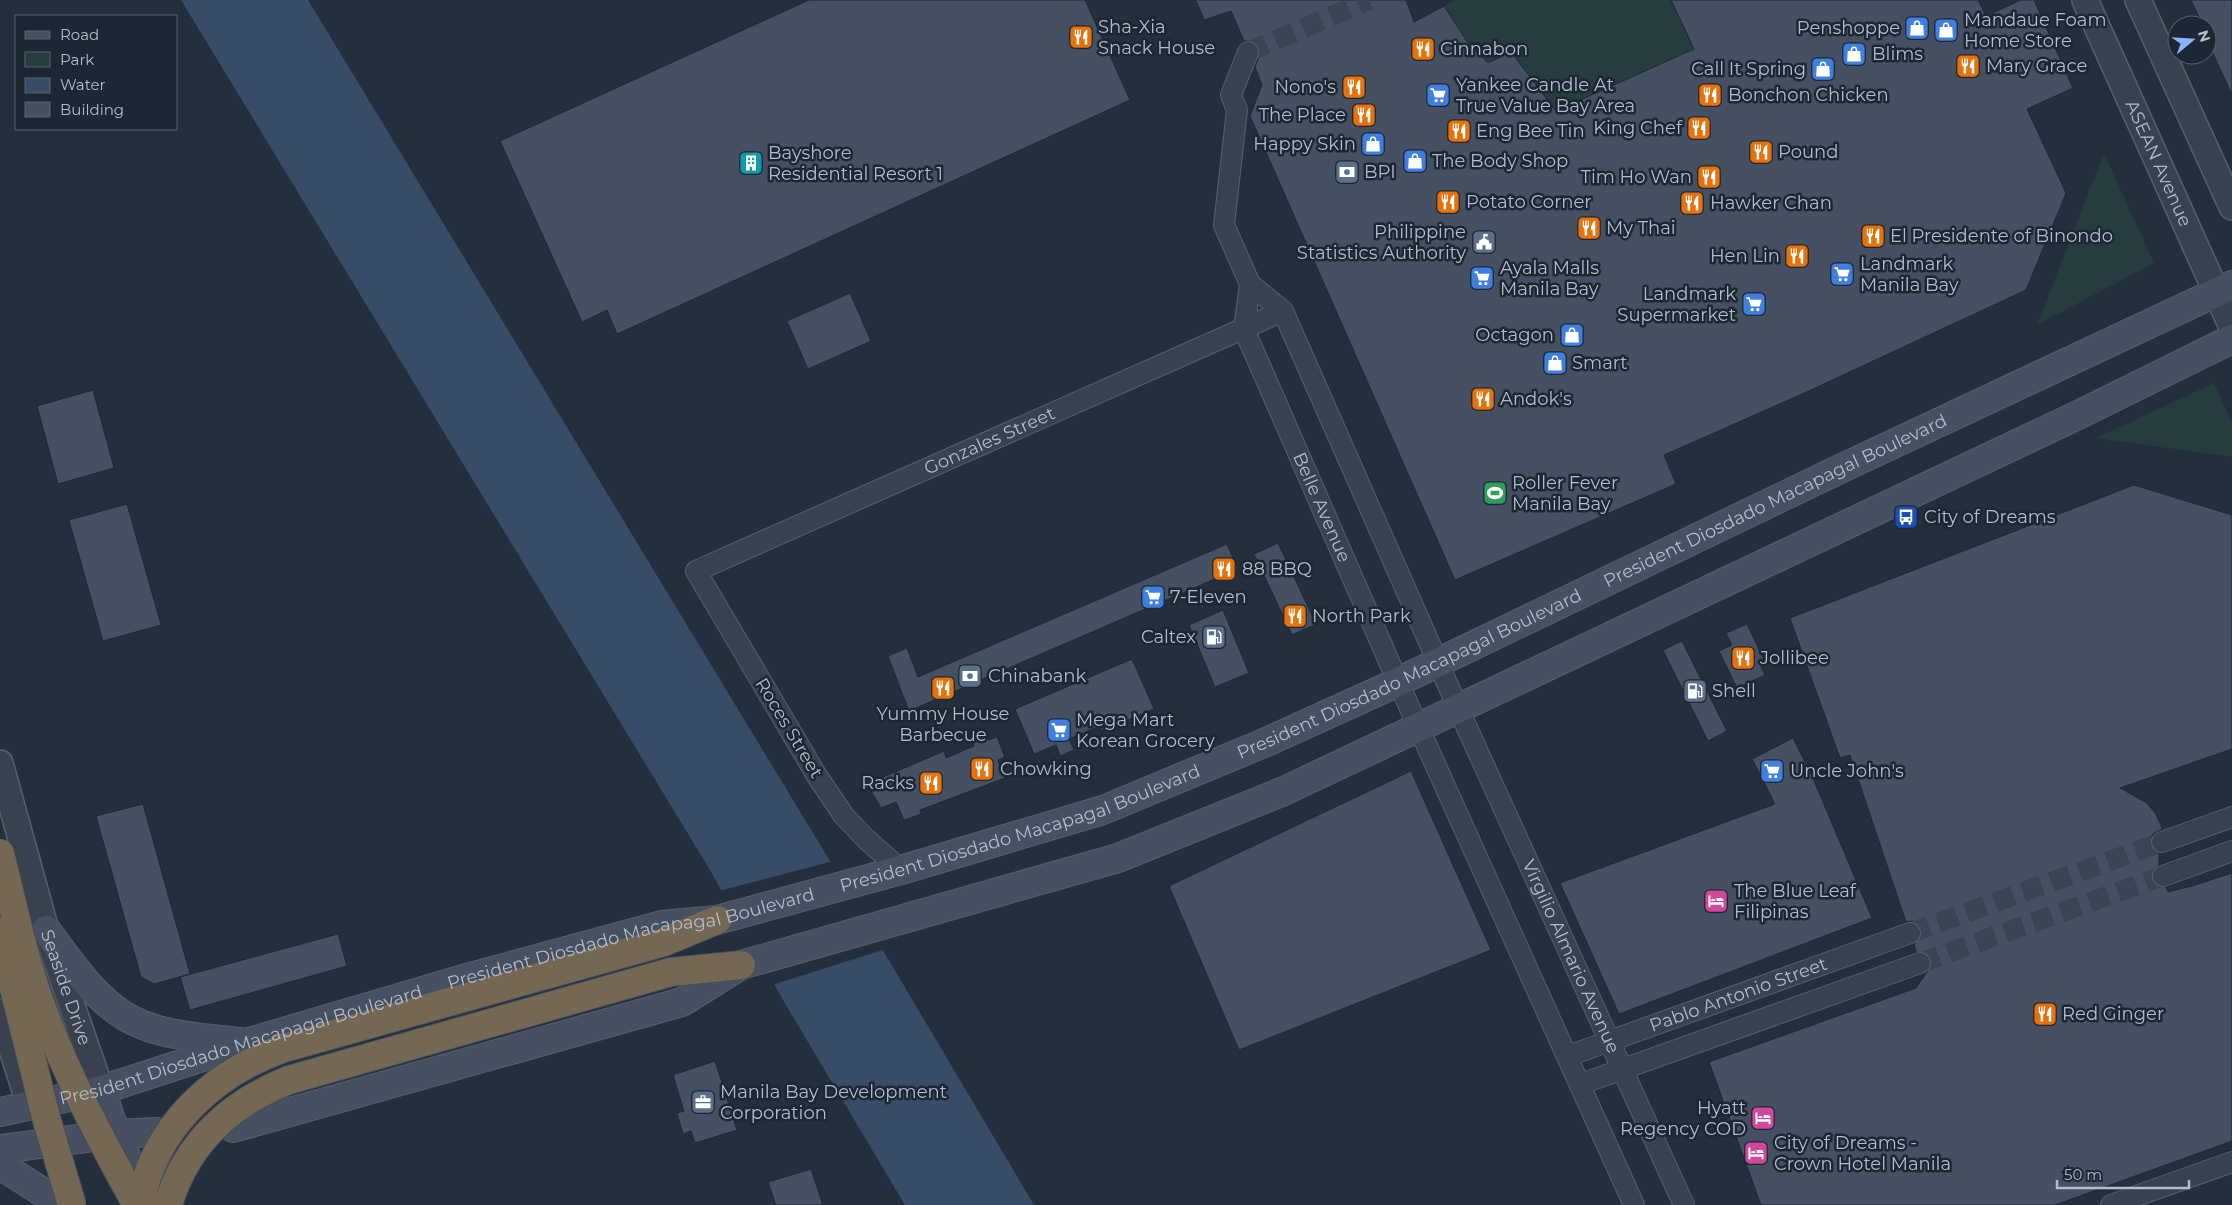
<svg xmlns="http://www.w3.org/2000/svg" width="2232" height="1205" font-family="Montserrat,sans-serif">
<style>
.green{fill:#263c3f}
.water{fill:#394c67}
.pier{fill:#242f3e}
.building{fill:#455162;stroke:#1f2835}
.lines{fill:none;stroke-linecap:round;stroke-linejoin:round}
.minor-tunnel{stroke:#3a4453;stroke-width:20;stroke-dasharray:20 10;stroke-linecap:butt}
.minor-casing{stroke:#565f6c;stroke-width:22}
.tertiary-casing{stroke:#565f6c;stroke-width:28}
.secondary-casing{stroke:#565f6c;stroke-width:30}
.motorway-casing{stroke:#434c59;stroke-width:30}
.minor{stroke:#38414e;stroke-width:20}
.tertiary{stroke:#38414e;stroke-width:25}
.secondary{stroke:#465061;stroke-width:28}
.motorway{stroke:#746855;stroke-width:28}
.motorway-bridge-casing{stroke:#434c59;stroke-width:30;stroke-linecap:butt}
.motorway-bridge{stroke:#746855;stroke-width:28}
.labels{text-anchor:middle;stroke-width:5;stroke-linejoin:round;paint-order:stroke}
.poi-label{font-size:18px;fill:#b4bcc9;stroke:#1d2633;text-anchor:start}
.street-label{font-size:18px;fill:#b4bcc9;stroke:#1d2633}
</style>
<rect width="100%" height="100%" fill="#242f3e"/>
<path class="green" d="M1457 0H1671L1694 49 1556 111 1512 53 1488 63 1468 43 1444 6Z
M2104 153 2154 263 2037 325Z
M2214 383 2232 422V457L2096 438Z"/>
<path class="water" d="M181 0H308L830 861 1034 1205H905L783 1000 710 870Z"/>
<path class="pier" d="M833 861 886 949 772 985 719 891Z"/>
<path class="building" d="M809 0H1085L1130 100 617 334 607 310 582 322 500 141Z
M1196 0H1406L1414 22 1444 6 1468 43 1488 63 1511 52 1556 111 1694 49 1671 0H1978L1986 16 2021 0H2034L2073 88 2027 109 2066 193 2026 290 1800 395 1664 455 1676 484 1455 580 1250 116 1262 85 1255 67 1259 56 1258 45 1252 41H1244L1231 11 1204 20Z
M2191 0H2232V95L2207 40V25H2203Z
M850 293 871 341 808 369 787 321Z
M93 390 114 468 58 484 37 406Z
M2134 485 2232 515V749L2120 788 2147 803 2155 813 2161 825 2162 829 2153 834 2150 840 2151 846 2159 853V865L2151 874 2156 885 2166 887 2168 892 2192 886 2232 873V1141L2055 1205H1761L1709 1062 1916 988 1932 965 1927 954 1916 952 1914 944 1922 936 1921 929 1913 921 1906 922 1850 755 1840 758 1790 618Z
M127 504 161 625 103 641 69 520Z
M1278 543 1316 624 1292 635 1254 554Z
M1227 544 1238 569 909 711 888 656 907 648 918 677Z
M1223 610 1249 673 1215 687 1189 625Z
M1747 624 1766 664 1761 667 1765 675 1737 688 1719 651 1732 645 1726 633Z
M1682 641 1727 731 1708 741 1663 650Z
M1132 659 1154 709 1102 731 1100 726 1069 739 1074 750 1060 756 1056 745 1034 754 1015 709Z
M986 734 989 740 997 737 1005 757 998 760 1005 778 920 810 921 814 904 820 896 802 881 808 867 784 944 751 946 758 974 746 972 741Z
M1793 738 1812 776 1872 918 1619 1014 1560 883 1775 804 1752 759Z
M1411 771 1491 950 1239 1050 1169 886Z
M143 804 190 974 154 984 141 977 96 816Z
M338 934 347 966 190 1010 180 977Z
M715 1061 737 1130 695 1143 691 1131 683 1134 677 1113 684 1111 673 1075Z
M811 1169 823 1205H776L768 1182Z"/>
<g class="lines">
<path class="minor-tunnel" d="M1248 52 1369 0
M1910 933 2162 842
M1920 963 2163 876"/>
<g class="minor-casing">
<g id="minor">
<path id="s1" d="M1248 52 1231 95 1237 110 1224 225 1250 284 1283 311 1458 708 1684 1205"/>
<path id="s2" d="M1250 284 1244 329 1398 682 1634 1205"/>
<path d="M2162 842 2232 817"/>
<path id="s3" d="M901 870 866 839 844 816 817 776 696 571 1283 311"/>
<path d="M2163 876 2232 851"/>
<path id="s4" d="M1568 1056 1910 933"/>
<path d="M1581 1084 1920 963"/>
<path d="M2111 1205 2232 1162"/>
</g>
</g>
<g class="tertiary-casing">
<g id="tertiary">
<path id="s5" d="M2085 0 2232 327"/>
<path d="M2138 0 2232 207"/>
<path id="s6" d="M0 763 46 930 101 1090"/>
<path d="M0 1012 30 1106"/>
</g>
</g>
<g class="secondary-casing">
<g id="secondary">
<path d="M46 930C73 965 100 1009 143 1025 173 1037 208 1038 240 1042"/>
<path d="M101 1090 116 1134 142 1190"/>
<path id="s7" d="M0 1112 101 1090 246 1043 467 978 662 925 717 920 901 870 1103 810 1264 743 1381 690 1840 469 2232 285"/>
<path d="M233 1128 682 1002 741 965 1118 858 1284 791 2076 416 2232 339"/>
<path d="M0 1149 116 1134 156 1132"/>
<path d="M0 1165 63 1205"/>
</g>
</g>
<g class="motorway-casing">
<path id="motorway" d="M284 1048 664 942 717 920
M289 1080 671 972 741 965"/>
</g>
<use href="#minor" class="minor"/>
<use href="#tertiary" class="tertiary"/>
<use href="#secondary" class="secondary"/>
<use href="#motorway" class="motorway"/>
<g class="motorway-bridge-casing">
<path id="motorway-bridge" d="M0 853C13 906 24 960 43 1011 68 1078 102 1142 137 1205
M0 932 47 1121 72 1205
M140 1205C153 1128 213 1073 284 1048
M168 1205C186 1143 231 1103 289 1080"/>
</g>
<use href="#motorway-bridge" class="motorway-bridge"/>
</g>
<defs>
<g id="shop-square" transform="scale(1.25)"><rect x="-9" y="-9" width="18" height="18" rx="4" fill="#3f7fe0" stroke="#1d2633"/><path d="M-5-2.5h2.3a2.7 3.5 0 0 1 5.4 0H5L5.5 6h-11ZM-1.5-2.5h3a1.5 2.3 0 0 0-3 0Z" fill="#fff"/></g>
<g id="restaurant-square" transform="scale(1.25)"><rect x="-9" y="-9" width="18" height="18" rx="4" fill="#e8710a" stroke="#1d2633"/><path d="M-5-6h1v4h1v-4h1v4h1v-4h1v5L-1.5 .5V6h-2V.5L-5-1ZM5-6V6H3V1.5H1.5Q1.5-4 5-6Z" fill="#fff"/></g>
<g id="supermarket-square" transform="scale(1.25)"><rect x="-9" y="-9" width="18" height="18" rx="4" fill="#3f7fe0" stroke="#1d2633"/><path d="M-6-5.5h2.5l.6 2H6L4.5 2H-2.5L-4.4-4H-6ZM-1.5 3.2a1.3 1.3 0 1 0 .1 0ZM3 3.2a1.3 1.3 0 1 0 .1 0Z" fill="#fff"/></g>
<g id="building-square" transform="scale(1.25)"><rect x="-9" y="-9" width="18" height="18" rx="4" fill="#0f9aa8" stroke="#1d2633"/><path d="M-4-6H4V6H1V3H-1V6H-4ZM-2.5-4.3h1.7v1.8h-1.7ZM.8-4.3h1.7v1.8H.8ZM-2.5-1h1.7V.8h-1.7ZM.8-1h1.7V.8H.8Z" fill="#fff"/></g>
<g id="bank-square" transform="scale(1.25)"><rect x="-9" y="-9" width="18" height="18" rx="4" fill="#5c6f8a" stroke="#1d2633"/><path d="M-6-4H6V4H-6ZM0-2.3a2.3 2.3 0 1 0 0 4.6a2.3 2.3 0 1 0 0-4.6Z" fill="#fff"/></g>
<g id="civic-square" transform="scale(1.25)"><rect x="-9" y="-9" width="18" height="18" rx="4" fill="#5c6f8a" stroke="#1d2633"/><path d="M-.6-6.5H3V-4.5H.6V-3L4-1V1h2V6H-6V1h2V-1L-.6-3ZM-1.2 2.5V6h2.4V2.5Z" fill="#fff"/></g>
<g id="stadium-square" transform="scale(1.25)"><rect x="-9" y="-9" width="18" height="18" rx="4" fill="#2e9e5b" stroke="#1d2633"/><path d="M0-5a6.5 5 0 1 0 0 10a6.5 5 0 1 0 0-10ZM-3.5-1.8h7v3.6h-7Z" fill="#fff"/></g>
<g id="bus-square" transform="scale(1.25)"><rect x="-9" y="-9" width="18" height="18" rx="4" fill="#1a4fb4" stroke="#1d2633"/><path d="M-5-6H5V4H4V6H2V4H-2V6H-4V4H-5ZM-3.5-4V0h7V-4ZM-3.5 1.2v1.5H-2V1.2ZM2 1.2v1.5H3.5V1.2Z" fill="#fff"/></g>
<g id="fuel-square" transform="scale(1.25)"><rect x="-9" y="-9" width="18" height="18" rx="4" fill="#5c6f8a" stroke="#1d2633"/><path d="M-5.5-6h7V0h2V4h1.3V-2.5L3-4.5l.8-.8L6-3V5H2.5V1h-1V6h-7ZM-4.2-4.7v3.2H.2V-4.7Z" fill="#fff"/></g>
<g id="hotel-square" transform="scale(1.25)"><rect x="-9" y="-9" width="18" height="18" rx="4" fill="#d1479c" stroke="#1d2633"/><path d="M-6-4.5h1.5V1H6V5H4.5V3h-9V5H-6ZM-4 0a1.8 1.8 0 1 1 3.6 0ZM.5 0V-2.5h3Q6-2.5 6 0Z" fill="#fff"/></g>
<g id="office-square" transform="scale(1.25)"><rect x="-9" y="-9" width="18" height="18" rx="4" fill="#5c6f8a" stroke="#1d2633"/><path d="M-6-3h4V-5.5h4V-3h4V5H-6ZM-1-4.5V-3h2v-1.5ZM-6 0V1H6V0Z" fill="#fff"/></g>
</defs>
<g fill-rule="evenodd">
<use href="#shop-square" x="1917" y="28"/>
<use href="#shop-square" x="1946" y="30"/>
<use href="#restaurant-square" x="1081" y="37"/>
<use href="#restaurant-square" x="1423" y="49"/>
<use href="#shop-square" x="1854" y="54"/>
<use href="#restaurant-square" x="1968" y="66"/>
<use href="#shop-square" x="1823" y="69"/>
<use href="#restaurant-square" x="1354" y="87"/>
<use href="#supermarket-square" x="1438" y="95"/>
<use href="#restaurant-square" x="1710" y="95"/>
<use href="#restaurant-square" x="1364" y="115"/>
<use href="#restaurant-square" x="1699" y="128"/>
<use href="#restaurant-square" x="1459" y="131"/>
<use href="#shop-square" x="1373" y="144"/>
<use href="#restaurant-square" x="1761" y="152"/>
<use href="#shop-square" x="1415" y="161"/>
<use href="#building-square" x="751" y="163"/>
<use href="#bank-square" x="1347" y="172"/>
<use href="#restaurant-square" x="1709" y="177"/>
<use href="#restaurant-square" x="1448" y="202"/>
<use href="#restaurant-square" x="1692" y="203"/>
<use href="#restaurant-square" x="1589" y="228"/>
<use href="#restaurant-square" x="1873" y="236"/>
<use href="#civic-square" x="1484" y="242"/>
<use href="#restaurant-square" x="1797" y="256"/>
<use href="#supermarket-square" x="1842" y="274"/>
<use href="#supermarket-square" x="1482" y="278"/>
<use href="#supermarket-square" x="1754" y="304"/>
<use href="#shop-square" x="1572" y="335"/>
<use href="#shop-square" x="1555" y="363"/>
<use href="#restaurant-square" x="1483" y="399"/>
<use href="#stadium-square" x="1495" y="493"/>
<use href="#bus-square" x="1906" y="517"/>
<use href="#restaurant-square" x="1224" y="569"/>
<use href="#supermarket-square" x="1153" y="597"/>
<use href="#restaurant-square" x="1295" y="616"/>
<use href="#fuel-square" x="1214" y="637"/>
<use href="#restaurant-square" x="1743" y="658"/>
<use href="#bank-square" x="970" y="676"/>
<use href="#restaurant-square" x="943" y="688"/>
<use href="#fuel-square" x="1695" y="691"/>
<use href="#supermarket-square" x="1059" y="730"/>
<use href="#restaurant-square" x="982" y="769"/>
<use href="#supermarket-square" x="1772" y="771"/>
<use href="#restaurant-square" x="931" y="783"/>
<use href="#hotel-square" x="1716" y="901"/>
<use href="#restaurant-square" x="2045" y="1014"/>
<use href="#office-square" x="703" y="1102"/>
<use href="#hotel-square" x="1763" y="1118"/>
<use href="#hotel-square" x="1756" y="1153"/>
</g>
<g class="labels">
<g class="poi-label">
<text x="1964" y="26">Mandaue Foam<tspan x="1964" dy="21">Home Store</tspan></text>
<text x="1098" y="33">Sha-Xia<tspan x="1098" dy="21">Snack House</tspan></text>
<text x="1900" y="34" text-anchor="end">Penshoppe</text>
<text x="1440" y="55">Cinnabon</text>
<text x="1872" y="60">Blims</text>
<text x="1986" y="72">Mary Grace</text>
<text x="1806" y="75" text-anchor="end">Call It Spring</text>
<text x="1456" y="91">Yankee Candle At<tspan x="1456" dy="21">True Value Bay Area</tspan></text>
<text x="1336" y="93" text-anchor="end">Nono's</text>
<text x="1728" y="101">Bonchon Chicken</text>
<text x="1346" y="121" text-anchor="end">The Place</text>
<text x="1682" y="134" text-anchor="end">King Chef</text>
<text x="1476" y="137">Eng Bee Tin</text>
<text x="1356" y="150" text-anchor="end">Happy Skin</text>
<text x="1778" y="158">Pound</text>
<text x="768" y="159">Bayshore<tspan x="768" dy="21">Residential Resort 1</tspan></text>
<text x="1432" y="167">The Body Shop</text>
<text x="1364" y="178">BPI</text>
<text x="1692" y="183" text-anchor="end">Tim Ho Wan</text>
<text x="1466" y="208">Potato Corner</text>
<text x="1710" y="209">Hawker Chan</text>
<text x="1606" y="234">My Thai</text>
<text x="1466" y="238" text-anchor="end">Philippine<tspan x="1466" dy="21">Statistics Authority</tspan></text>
<text x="1890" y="242">El Presidente of Binondo</text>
<text x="1780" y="262" text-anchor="end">Hen Lin</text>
<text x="1860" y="270">Landmark<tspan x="1860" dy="21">Manila Bay</tspan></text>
<text x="1500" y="274">Ayala Malls<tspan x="1500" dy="21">Manila Bay</tspan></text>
<text x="1736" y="300" text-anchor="end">Landmark<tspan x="1736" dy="21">Supermarket</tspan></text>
<text x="1554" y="341" text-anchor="end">Octagon</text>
<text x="1572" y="369">Smart</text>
<text x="1500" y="405">Andok's</text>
<text x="1512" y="489">Roller Fever<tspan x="1512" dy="21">Manila Bay</tspan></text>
<text x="1924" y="523">City of Dreams</text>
<text x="1242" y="575">88 BBQ</text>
<text x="1170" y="603">7-Eleven</text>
<text x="1312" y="622">North Park</text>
<text x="1196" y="643" text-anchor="end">Caltex</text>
<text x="1760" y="664">Jollibee</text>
<text x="988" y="682">Chinabank</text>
<text x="1712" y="697">Shell</text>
<text x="943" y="720" text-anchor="middle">Yummy House<tspan x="943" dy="21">Barbecue</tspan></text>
<text x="1076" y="726">Mega Mart<tspan x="1076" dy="21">Korean Grocery</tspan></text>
<text x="1000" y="775">Chowking</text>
<text x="1790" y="777">Uncle John's</text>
<text x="914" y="789" text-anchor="end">Racks</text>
<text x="1734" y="897">The Blue Leaf<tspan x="1734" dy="21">Filipinas</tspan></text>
<text x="2062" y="1020">Red Ginger</text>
<text x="720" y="1098">Manila Bay Development<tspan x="720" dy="21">Corporation</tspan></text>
<text x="1746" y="1114" text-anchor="end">Hyatt<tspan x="1746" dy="21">Regency COD</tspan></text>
<text x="1774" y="1149">City of Dreams -<tspan x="1774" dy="21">Crown Hotel Manila</tspan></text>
</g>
<g class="street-label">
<text dy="6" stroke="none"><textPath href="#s5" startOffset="179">ASEAN Avenue</textPath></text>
<text dy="6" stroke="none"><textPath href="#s3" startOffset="686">Gonzales Street</textPath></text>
<text dy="6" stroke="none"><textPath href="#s7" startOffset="1885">President Diosdado Macapagal Boulevard</textPath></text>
<text dy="6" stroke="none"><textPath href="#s2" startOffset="240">Belle Avenue</textPath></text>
<text dy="6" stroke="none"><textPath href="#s7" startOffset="1480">President Diosdado Macapagal Boulevard</textPath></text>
<text transform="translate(789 728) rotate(59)" y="6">Roces Street</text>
<text dy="6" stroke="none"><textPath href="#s7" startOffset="1060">President Diosdado Macapagal Boulevard</textPath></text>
<text dy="6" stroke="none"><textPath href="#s7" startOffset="655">President Diosdado Macapagal Boulevard</textPath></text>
<text dy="6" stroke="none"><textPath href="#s1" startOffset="992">Virgilio Almario Avenue</textPath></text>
<text dy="6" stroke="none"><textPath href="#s6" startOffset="234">Seaside Drive</textPath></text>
<text dy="6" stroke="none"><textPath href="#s4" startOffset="181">Pablo Antonio Street</textPath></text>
<text dy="6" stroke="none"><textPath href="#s7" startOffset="250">President Diosdado Macapagal Boulevard</textPath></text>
</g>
</g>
<rect x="15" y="15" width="162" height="115" fill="#1d2633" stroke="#59626f"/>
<rect x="25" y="31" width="25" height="8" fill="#465061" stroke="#59626f"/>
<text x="60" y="40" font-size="15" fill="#b4bcc9">Road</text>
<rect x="25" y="52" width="25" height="15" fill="#263c3f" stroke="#59626f"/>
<text x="60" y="65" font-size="15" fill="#b4bcc9">Park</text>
<rect x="25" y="78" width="25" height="15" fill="#394c67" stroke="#59626f"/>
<text x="60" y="90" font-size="15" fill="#b4bcc9">Water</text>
<rect x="25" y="102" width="25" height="15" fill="#455162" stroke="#59626f"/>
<text x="60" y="115" font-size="15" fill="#b4bcc9">Building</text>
<g transform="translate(2192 40) rotate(72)"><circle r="24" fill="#1d2633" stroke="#59626f"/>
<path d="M0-4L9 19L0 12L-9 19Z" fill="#8ab4f8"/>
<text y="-8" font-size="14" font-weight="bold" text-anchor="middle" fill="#b4bcc9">N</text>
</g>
<path d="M2057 1180v8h132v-8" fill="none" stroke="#b4bcc9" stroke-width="2.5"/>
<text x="2064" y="1180" font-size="15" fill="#b4bcc9" stroke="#1d2633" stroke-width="4" paint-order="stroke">50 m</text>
</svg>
